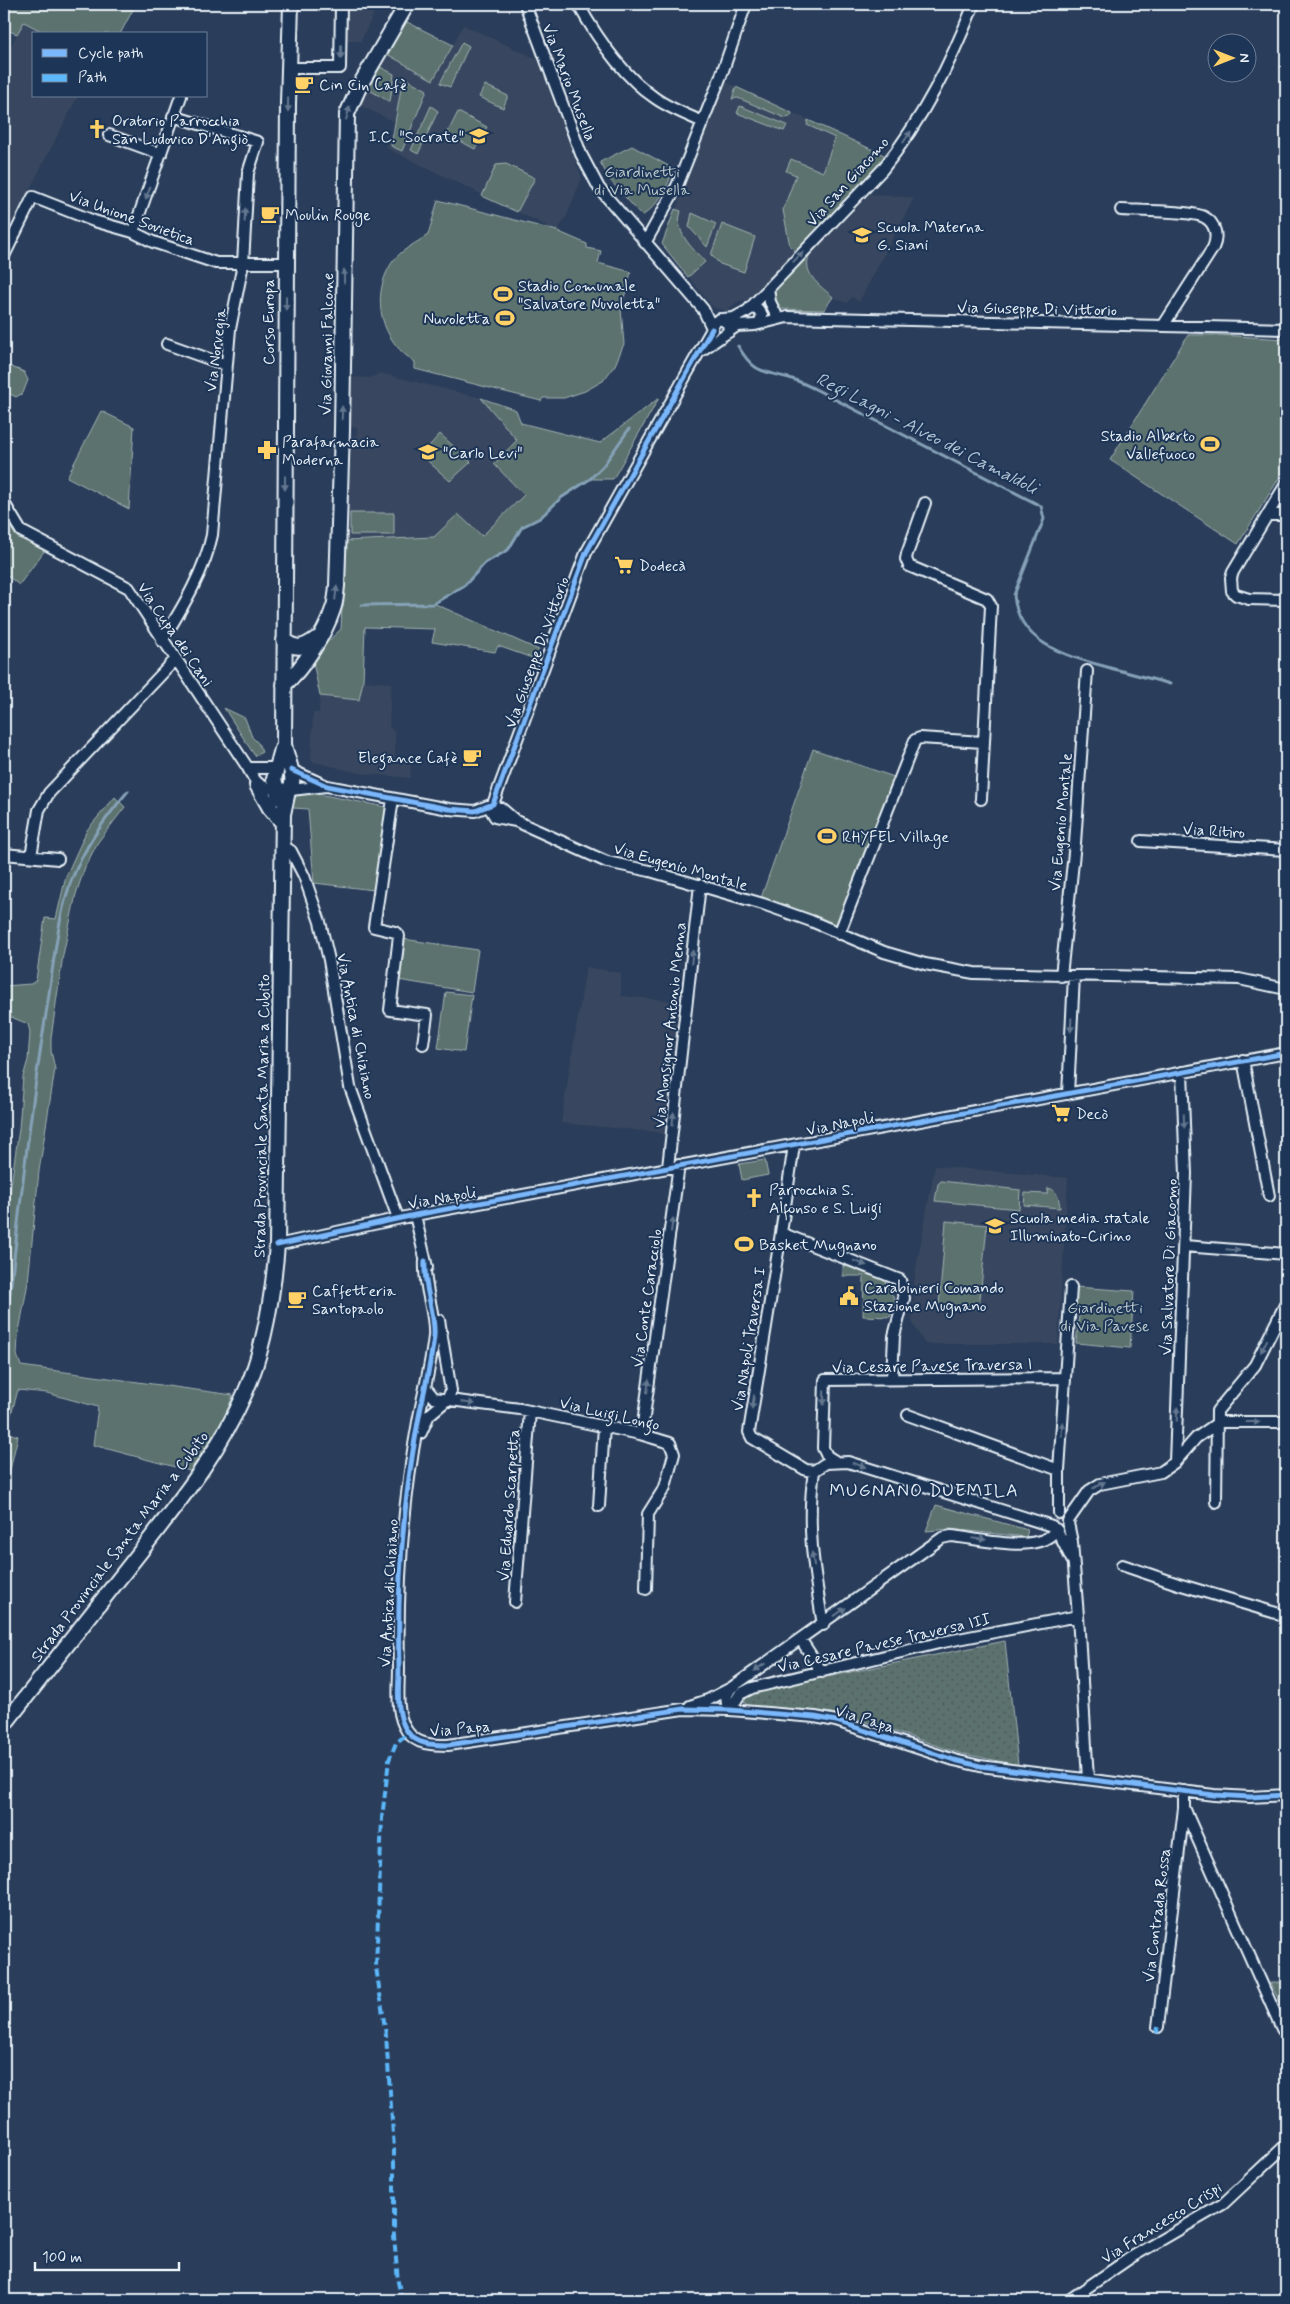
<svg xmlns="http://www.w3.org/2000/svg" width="1290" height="2304" font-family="Mynerve,sans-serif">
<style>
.built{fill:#39475e}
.green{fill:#5b726e;stroke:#a2b2b3}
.garden{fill:url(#garden-dots);stroke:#a2b2b3}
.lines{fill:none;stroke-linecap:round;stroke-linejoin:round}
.stream{stroke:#86a2b8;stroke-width:3}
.minor-casing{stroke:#e8f1f8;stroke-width:14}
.secondary-casing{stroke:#e8f1f8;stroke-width:18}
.minor{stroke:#1d3557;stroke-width:10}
.secondary{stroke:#1d3557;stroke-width:14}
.quiet{stroke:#5cb8fa;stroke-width:4;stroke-dasharray:8 4;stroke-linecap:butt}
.cycleway-casing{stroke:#1d3557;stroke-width:8}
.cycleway{stroke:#7ab7fb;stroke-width:5}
.oneway{fill:#64778f}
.labels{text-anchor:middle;stroke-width:4;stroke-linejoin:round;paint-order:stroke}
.street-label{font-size:16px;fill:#e8f1f8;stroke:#1d3557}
.poi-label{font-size:16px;fill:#e8f1f8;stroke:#1d3557;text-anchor:start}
.park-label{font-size:16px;fill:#b7c5c8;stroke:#1d3557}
.water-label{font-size:18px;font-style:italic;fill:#afc3d3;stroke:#1d3557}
.neighbourhood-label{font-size:18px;letter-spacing:1px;fill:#e8f1f8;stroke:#1d3557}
</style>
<defs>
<pattern id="garden-dots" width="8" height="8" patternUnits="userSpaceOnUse" patternTransform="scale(1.25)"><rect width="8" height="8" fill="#5b726e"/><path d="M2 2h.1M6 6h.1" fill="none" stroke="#4f5b5a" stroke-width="1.8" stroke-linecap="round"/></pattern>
</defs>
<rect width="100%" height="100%" fill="#2a3d5a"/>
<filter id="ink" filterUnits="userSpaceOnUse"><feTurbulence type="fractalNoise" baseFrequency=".02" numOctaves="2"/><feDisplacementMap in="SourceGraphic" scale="10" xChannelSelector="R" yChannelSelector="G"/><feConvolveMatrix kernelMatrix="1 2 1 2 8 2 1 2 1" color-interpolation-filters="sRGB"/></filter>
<g filter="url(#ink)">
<path class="built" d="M341 4H378L361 41H344Z
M403 20 453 45 463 25 537 59 582 178 567 215 557 231 386 148 399 124 357 104Z
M24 22 47 34H34V96H78L4 239V58Z
M726 82 886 156 750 300 739 301 727 311 713 307 662 244Z
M870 194 914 198 859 302 852 297 847 303 833 297 824 310 772 291Z
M380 373 481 398 517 440 524 495 482 537 458 514 434 537 347 540 351 436H357V428L351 427 350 377 370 378Z
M363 681 391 683 389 726 395 733V757L411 758 410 778 359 773 311 761 313 713H319L320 696 359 700Z
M586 967 621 973V996L683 1002 664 1135 656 1132 561 1123Z
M935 1166 1068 1178 1058 1344H925L912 1322 915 1274Z"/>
<path class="green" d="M4 4H136L120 34H47L24 22 17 34 4 29Z
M403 20 453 45 433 80 385 53Z
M462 42 469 46 450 87 440 83Z
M378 66 394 74 390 102 366 88Z
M403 77 427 90 402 151 391 146Z
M485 85 508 96 503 108 479 97Z
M736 87 792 113 790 117 785 118 738 98 732 99Z
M431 106 438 111 418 154 411 150Z
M740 106 787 125 784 131 737 113Z
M458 112 487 127 475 149 447 134Z
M808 120 886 156 796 252 790 246 783 210 796 175 786 171 791 159 823 172 835 138 807 125Z
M632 146 674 169C667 187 659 205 642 216L610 180 600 162Z
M506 164 535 178 517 212 482 196 496 165Z
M438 200 557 231 587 244V248L601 251 598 263 631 272 621 309 624 344 615 365 603 381 585 391 564 398H543L541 401 415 369V362C381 341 370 298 391 264 399 251 416 243 428 235Z
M675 209 681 211C674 233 691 246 705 262L688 277 662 244Z
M692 213 716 224 707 247 689 227Z
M722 224 755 237 744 272 720 264 711 255Z
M810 254C801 273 819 285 833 297L824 310 779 309 772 291Z
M1188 335H1218L1286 339V467L1238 544 1110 460Z
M4 364 24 372 28 380 23 393 16 397 4 391Z
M481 398 516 410 521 423 600 443 659 398 613 479H590L561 497 540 518 522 527 510 549 485 563 465 585 433 603 539 650 535 659 498 646 495 652 432 642 435 629 365 627 363 681 359 700 320 696 312 657 341 629 345 541 434 537 458 514 482 536 524 495 494 464 517 440Z
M101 411 134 427 129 509 67 477Z
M440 434 471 462 450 481 421 455Z
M350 513H394V535H350Z
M4 519 18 538 45 550 19 585 4 573Z
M224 708 245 718 252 737 258 743 262 752 255 756Z
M813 749 894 777 836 927 761 898Z
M294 793H313L386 807 374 890 314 883 308 809 293 808Z
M115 797 125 807 98 842 85 867 76 894 63 955 51 1038V1051L55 1069 39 1171 28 1282 18 1337 17 1355 21 1366 233 1395 225 1417 190 1471 93 1445 98 1407 47 1393 18 1390 7 1429 11 1434 18 1436 4 1495V1234L19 1129 23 1077 28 1060 30 1032 28 1024 4 1014V986L31 984 36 980 45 918 56 919 66 876 87 830Z
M403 939 478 950 472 992 398 980Z
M446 992 472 995 464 1052 438 1048Z
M765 1160 768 1175 742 1180 739 1164Z
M941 1181 1020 1190 1019 1209 935 1201 938 1184Z
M1048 1188C1058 1190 1059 1199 1060 1208L1024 1205 1025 1193 1047 1194Z
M946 1221 987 1225 979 1309 939 1306Z
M843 1265 884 1280 896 1302 890 1317 863 1316 864 1276H843Z
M1075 1287 1134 1291 1130 1348 1076 1343 1079 1315 1073 1308Z
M936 1505 1028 1530 1026 1537 950 1529 926 1531Z
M1270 1983H1286V2014Z"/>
<path class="garden" d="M1005 1641 1018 1765 959 1753 866 1722 832 1713 747 1705 744 1702 747 1697 757 1691Z"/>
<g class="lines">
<path class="stream" d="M738 346C755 375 763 370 792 379 801 382 809 386 817 390L1041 506 1044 519 1014 595C1018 644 1067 656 1107 667 1128 673 1149 678 1170 684
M362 605 433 604 465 585 485 563 508 550 522 527 540 518 561 498 590 479 603 466 629 429
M4 1345C17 1235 28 1124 46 1014 53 971 56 925 70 884 84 847 103 821 128 791"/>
<g class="minor-casing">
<path id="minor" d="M525 4 581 154 599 188 703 309 712 328
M578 4C597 38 623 76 655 98 669 108 687 115 703 122
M289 68H340L341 4
M109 135 161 154
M1121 210C1138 211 1192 211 1204 217 1216 223 1218 237 1213 248L1163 326
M133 232 181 96
M645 243 677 186 721 76 746 4
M4 256 33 197 94 221 133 232 153 242 216 263H286
M768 288 770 302 776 314
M749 309 882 170C923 119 950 64 974 4
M746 312 752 308 758 309 762 315 760 322
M723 319 734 318 747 311
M712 330 713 323 720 319 728 323 729 332
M167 344 226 365
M702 350 737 326 755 325 787 317 1286 329
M1286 484 1233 572 1231 578 1232 591 1236 595 1249 599 1286 600
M4 503 21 531 129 588 248 768C255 782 259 788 276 789
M925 503 907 554 906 559 909 566 987 599 991 606 981 799
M1268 515H1286
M162 641C182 608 204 573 212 535L230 329 243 264 248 173 258 142 173 116
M248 768H278
M291 770 327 786 449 809 475 811 493 804 586 553 712 329
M291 790 326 786
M393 799 374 927 395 932 399 936 390 1010 427 1015 423 1044
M516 821 495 817 489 807 501 808 516 821 607 862 650 871 763 904 811 921 884 952 925 964 974 973 1239 979 1286 989
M1141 841 1286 850
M282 845 291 851 304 876 320 922 329 960 350 1087 398 1218
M4 854 58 859
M31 856 39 810 49 793 175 660
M839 934 915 740 920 738 983 742
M1061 976 1075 843 1087 671
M1243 1060 1269 1196
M1068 1094 1074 976
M794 1145 781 1233 749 1432 752 1438 806 1470 814 1471
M668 1167 700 885
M415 1215 427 1267
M781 1233 900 1280 904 1298 894 1336 892 1378
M277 1245 415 1215 1286 1053
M1184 1246 1286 1254
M425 1261C423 1288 436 1313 434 1336 431 1365 423 1394 418 1422 403 1502 397 1587 399 1668 399 1688 395 1714 407 1731 416 1745 433 1745 448 1745L683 1709 730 1710 815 1717 836 1721 954 1760 980 1766 1214 1795 1250 1797 1286 1795
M425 1387 434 1398 520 1409 640 1434 670 1443 674 1454 665 1487 648 1514 646 1589
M908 1415 1059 1470
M421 1433 429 1415 447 1400 451 1391 439 1320
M640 1434 642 1431 679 1165
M835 1461 827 1456 823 1448 825 1380 1065 1378
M1175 1462 1186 1174 1182 1072
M814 1471 826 1463 848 1462 1052 1526
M814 1471C806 1526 814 1571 823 1625
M1216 1502 1217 1411 1255 1365 1286 1303
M599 1506 604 1426
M1059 1513V1470L1071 1287
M1068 1521 1089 1491 1100 1484 1161 1472 1175 1462 1196 1438 1219 1422H1286
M1068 1523 1072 1542 1078 1616 1088 1779
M1057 1530 1072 1560
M1122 1565 1178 1584 1286 1616
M515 1602 530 1411
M801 1640 822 1672
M731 1688C725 1697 725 1701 730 1710L740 1694 752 1688 943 1642 1078 1616
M690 1706 708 1700 731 1688 942 1538 951 1536C977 1538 1042 1556 1056 1529
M1184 1791V1807L1188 1817 1282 2029 1286 2033
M1158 2027 1184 1808
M1069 2300 1130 2258 1223 2204 1286 2145"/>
</g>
<g class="secondary-casing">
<path id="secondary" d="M284 640C296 651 305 647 316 639
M284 685C303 668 325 634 333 609 336 602 336 593 337 586L342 430 347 114 360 85 407 4
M257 785 270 808 282 822
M277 790 288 791C299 781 286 758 284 744L288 103 291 4
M279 798 274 779 282 749
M4 1725C48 1669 93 1612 137 1556 177 1504 219 1453 245 1393 265 1348 273 1294 277 1245L283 814 288 791"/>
</g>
<use href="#minor" class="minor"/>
<use href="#secondary" class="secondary"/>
<path class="quiet" d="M1157 2033 1158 2027
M402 2300 398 2282 394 2236V2149L386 2035 376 1967 382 1818 389 1760 396 1743 408 1733"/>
<g class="cycleway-casing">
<path id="cycleway" d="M291 770 327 786 449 809 475 811 493 804 586 553 712 329
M277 1245 415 1215 1286 1053
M425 1261C423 1288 436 1313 434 1336 431 1365 423 1394 418 1422 403 1502 397 1587 399 1668 399 1688 395 1714 407 1731 416 1745 433 1745 448 1745L683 1709 730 1710 815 1717 836 1721 954 1760 980 1766 1214 1795 1250 1797 1286 1795"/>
</g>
<use href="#cycleway" class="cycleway"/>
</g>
<defs><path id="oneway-solid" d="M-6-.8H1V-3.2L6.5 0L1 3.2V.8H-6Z" transform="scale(1.25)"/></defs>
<g class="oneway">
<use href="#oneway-solid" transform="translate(341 52) rotate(90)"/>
<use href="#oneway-solid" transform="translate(288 105) rotate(91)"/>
<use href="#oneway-solid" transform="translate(348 113) rotate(-74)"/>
<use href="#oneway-solid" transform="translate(907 137) rotate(-55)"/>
<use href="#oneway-solid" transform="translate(148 193) rotate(111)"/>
<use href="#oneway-solid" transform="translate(245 215) rotate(-87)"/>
<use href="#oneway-solid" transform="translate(798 257) rotate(-46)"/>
<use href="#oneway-solid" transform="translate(344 276) rotate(-90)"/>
<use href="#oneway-solid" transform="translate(286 303) rotate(90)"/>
<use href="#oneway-solid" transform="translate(342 413) rotate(-89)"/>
<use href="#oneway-solid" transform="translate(285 483) rotate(90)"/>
<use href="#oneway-solid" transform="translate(336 593) rotate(-83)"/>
<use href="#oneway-solid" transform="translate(692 957) rotate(-84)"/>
<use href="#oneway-solid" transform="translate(1071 1025) rotate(93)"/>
<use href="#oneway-solid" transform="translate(673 1119) rotate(-84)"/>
<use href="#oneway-solid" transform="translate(1184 1121) rotate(88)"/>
<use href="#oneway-solid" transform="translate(672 1225) rotate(-82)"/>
<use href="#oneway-solid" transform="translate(1233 1250) rotate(5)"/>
<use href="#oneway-solid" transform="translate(860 1263) rotate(20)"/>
<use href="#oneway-solid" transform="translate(1264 1346) rotate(117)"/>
<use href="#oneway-solid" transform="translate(648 1386) rotate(-82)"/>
<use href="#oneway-solid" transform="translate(824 1398) rotate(91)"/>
<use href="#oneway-solid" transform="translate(753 1402) rotate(99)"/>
<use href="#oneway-solid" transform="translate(468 1403) rotate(7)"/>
<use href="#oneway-solid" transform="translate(1177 1414) rotate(-88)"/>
<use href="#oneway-solid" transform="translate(1253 1422)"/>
<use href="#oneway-solid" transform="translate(1062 1429) rotate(-86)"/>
<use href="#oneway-solid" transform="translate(859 1465) rotate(17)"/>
<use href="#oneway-solid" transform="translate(1099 1485) rotate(-28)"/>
<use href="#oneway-solid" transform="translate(979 1539) rotate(6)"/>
<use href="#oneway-solid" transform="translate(813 1559) rotate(-99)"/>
<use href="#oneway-solid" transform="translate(840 1612) rotate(-36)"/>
<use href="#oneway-solid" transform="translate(760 1667) rotate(146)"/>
</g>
</g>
<defs>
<g id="cafe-bare" transform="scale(1.5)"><path d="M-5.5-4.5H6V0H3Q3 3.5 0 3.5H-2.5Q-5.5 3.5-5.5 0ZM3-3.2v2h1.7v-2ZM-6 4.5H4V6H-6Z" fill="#ffd166" stroke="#1d3557" stroke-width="2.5" paint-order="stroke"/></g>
<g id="church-bare" transform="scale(1.5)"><path d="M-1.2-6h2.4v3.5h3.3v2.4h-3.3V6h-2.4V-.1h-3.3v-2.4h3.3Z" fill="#ffd166" stroke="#1d3557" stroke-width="2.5" paint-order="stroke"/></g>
<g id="school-bare" transform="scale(1.5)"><path d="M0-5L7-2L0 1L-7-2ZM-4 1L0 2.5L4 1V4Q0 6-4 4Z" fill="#ffd166" stroke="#1d3557" stroke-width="2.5" paint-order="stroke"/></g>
<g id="stadium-bare" transform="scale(1.5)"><path d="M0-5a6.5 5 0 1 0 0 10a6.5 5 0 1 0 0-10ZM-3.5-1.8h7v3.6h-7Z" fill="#ffd166" stroke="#1d3557" stroke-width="2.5" paint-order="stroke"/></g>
<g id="pharmacy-bare" transform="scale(1.5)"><path d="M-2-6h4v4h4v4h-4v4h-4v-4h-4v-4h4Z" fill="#ffd166" stroke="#1d3557" stroke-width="2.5" paint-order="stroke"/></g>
<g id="supermarket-bare" transform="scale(1.5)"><path d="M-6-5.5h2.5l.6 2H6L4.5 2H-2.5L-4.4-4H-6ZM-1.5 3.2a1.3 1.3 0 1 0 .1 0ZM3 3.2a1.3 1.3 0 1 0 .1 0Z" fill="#ffd166" stroke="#1d3557" stroke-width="2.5" paint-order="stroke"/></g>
<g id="civic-bare" transform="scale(1.5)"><path d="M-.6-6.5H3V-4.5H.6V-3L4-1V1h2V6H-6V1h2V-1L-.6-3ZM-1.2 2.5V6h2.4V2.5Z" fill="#ffd166" stroke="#1d3557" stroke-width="2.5" paint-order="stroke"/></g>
</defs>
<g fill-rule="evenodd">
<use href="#cafe-bare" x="304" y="84"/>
<use href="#church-bare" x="97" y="129"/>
<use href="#school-bare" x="479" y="136"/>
<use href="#cafe-bare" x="270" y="214"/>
<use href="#school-bare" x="862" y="235"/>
<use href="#stadium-bare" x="503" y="294"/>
<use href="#stadium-bare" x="505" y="318"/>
<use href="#stadium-bare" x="1210" y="444"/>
<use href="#pharmacy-bare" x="267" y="450"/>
<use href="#school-bare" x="428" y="452"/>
<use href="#supermarket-bare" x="624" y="565"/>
<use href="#cafe-bare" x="472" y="757"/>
<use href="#stadium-bare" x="827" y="836"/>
<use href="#supermarket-bare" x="1061" y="1113"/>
<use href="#church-bare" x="754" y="1198"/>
<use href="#school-bare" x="995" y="1226"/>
<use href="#stadium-bare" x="744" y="1244"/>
<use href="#civic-bare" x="849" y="1296"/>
<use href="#cafe-bare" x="297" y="1299"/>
</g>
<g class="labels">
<g class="street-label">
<text transform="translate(570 82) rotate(69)" y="6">Via Mario Musella</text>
<text transform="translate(847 181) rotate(-48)" y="6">Via San Giacomo</text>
<text transform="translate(132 217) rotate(20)" y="6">Via Unione Sovietica</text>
<text transform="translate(1037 308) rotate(1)" y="6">Via Giuseppe Di Vittorio</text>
<text transform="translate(268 322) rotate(-90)" y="6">Corso Europa</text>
<text transform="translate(326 344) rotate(-89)" y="6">Via Giovanni Falcone</text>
<text transform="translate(215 350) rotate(-83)" y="6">Via Norvegia</text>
<text transform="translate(176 634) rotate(56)" y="6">Via Cupa dei Cani</text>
<text transform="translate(536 652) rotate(-70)" y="6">Via Giuseppe Di Vittorio</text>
<text transform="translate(1060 822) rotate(-85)" y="6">Via Eugenio Montale</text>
<text transform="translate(1214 830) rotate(3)" y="6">Via Ritiro</text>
<text transform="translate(681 866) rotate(16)" y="6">Via Eugenio Montale</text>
<text transform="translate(669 1025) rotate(-84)" y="6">Via Monsignor Antonio Menna</text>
<text transform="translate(357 1026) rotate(79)" y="6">Via Antica di Chiaiano</text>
<text transform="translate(261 1116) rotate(-89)" y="6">Strada Provinciale Santa Maria a Cubito</text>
<text transform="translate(840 1123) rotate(-11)" y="6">Via Napoli</text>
<text transform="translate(442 1197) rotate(-10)" y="6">Via Napoli</text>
<text transform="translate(1168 1267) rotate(-88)" y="6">Via Salvatore Di Giacomo</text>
<text transform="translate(646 1298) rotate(-82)" y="6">Via Conte Caracciolo</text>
<text transform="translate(748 1339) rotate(-81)" y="6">Via Napoli Traversa I</text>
<text transform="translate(932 1365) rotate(-1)" y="6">Via Cesare Pavese Traversa I</text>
<text transform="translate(610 1413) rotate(13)" y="6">Via Luigi Longo</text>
<text transform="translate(508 1505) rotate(-86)" y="6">Via Eduardo Scarpetta</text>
<text transform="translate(119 1546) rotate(-53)" y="6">Strada Provinciale Santa Maria a Cubito</text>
<text transform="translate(388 1593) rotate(-87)" y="6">Via Antica di Chiaiano</text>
<text transform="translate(884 1642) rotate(-13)" y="6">Via Cesare Pavese Traversa III</text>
<text transform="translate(865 1718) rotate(17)" y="6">Via Papa</text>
<text transform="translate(460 1728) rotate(-5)" y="6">Via Papa</text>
<text transform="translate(1156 1915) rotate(-83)" y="6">Via Contrada Rossa</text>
<text transform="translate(1161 2222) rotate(-32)" y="6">Via Francesco Crispi</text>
</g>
<g class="poi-label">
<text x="319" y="90">Cin Cin Cafè</text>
<text x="112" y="126">Oratorio Parrocchia<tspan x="112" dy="18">San Ludovico D'Angiò</tspan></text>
<text x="464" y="142" text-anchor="end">I.C. "Socrate"</text>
<text x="285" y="220">Moulin Rouge</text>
<text x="877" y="232">Scuola Materna<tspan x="877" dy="18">G. Siani</tspan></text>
<text x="518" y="291">Stadio Comunale<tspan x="518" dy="18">"Salvatore Nuvoletta"</tspan></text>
<text x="490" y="324" text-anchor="end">Nuvoletta</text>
<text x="1195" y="441" text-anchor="end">Stadio Alberto<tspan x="1195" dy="18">Vallefuoco</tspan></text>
<text x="282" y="447">Parafarmacia<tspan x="282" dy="18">Moderna</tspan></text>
<text x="443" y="458">"Carlo Levi"</text>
<text x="639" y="571">Dodecà</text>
<text x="457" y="763" text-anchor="end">Elegance Cafè</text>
<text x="842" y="842">RHYFEL Village</text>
<text x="1076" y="1119">Decò</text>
<text x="769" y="1195">Parrocchia S.<tspan x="769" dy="18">Alfonso e S. Luigi</tspan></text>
<text x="1010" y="1223">Scuola media statale<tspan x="1010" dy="18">Illuminato-Cirino</tspan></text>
<text x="759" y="1250">Basket Mugnano</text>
<text x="864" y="1293">Carabinieri Comando<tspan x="864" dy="18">Stazione Mugnano</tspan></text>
<text x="312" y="1296">Caffetteria<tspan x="312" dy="18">Santopaolo</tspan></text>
</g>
<g class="park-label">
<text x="642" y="177">Giardinetti<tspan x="642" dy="18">di Via Musella</tspan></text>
<text x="1105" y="1313">Giardinetti<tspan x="1105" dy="18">di Via Pavese</tspan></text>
</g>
<g class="water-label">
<text transform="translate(927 433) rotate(27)" y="6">Regi Lagni - Alveo dei Camaldoli</text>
</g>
<g class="neighbourhood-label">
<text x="924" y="1496">MUGNANO DUEMILA</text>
</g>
</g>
<rect width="1290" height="2304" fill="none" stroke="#1d3557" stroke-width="20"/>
<rect x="10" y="10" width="1270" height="2284" fill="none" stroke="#e8f1f8" stroke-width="2" filter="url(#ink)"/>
<rect x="32" y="32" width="175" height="65" fill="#1d3557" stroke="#6e8097"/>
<rect x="42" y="49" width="25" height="8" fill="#7ab7fb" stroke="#6e8097"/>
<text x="78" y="58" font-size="15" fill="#e8f1f8">Cycle path</text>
<rect x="42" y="74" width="25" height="8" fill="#5cb8fa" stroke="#6e8097"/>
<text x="78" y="82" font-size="15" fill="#e8f1f8">Path</text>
<g transform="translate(1232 58) rotate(90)"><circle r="24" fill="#1d3557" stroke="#6e8097"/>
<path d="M0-4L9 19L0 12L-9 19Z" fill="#ffd166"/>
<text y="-8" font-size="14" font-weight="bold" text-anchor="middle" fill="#e8f1f8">N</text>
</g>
<path d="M35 2262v8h144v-8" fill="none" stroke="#e8f1f8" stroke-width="2.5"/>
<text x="42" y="2262" font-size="15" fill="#e8f1f8" stroke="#1d3557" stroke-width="4" paint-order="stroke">100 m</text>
</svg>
